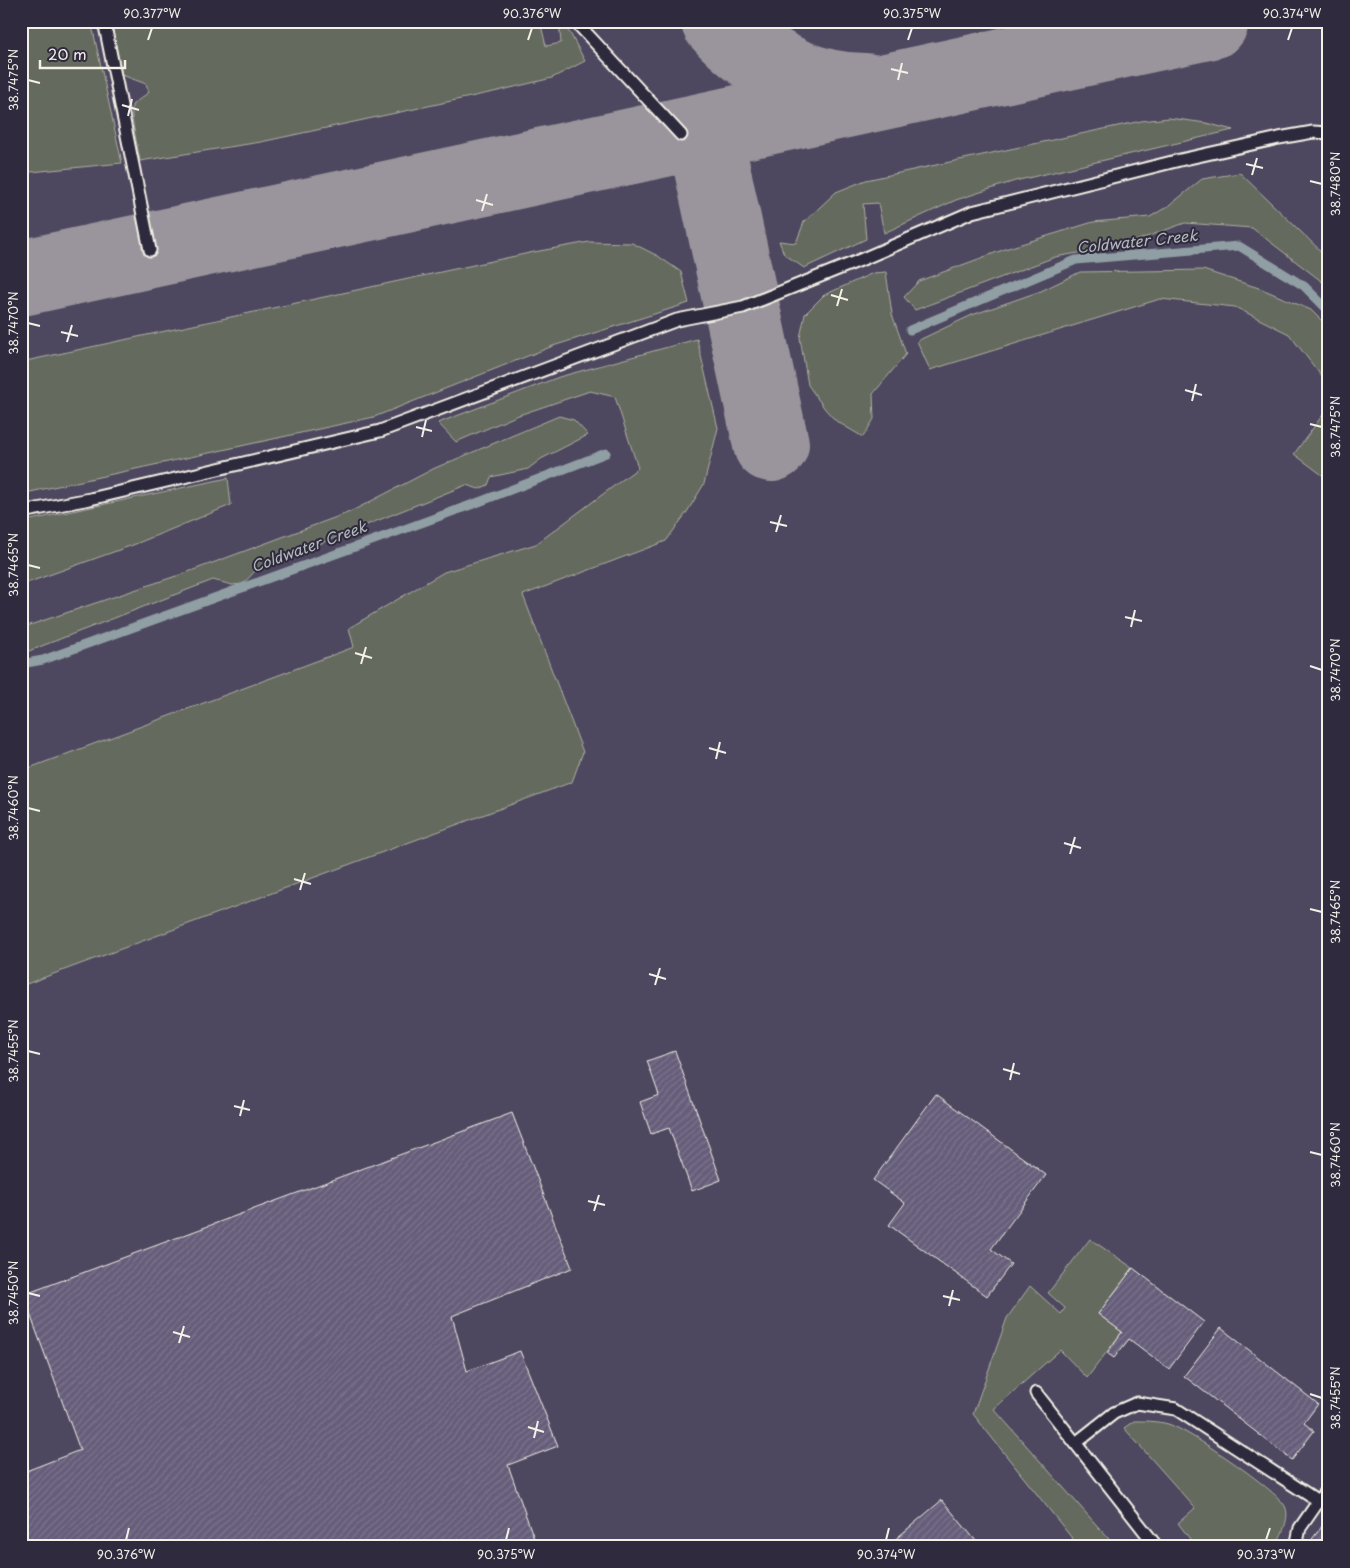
<svg xmlns="http://www.w3.org/2000/svg" width="1350" height="1568" font-family="'Playpen Sans',sans-serif">
<style>
.built{fill:#4e475f}
.green{fill:#656b5e;stroke:#acaea3}
.lines{fill:none;stroke-linecap:round;stroke-linejoin:round}
.stream{stroke:#909fa4;stroke-width:9}
.taxiway{stroke:#9a959c;stroke-width:76}
.building{fill:url(#building-hatch);stroke:#f4f1e8}
.service-casing{stroke:#f4f1e8;stroke-width:15}
.service{stroke:#2f2a3d;stroke-width:11}
.ticks{fill:none;stroke:#f4f1e8;stroke-width:2}
.labels{text-anchor:middle;stroke-width:4;stroke-linejoin:round;paint-order:stroke}
.water-label{font-size:15px;font-style:italic;fill:#b2babb;stroke:#2f2a3d}
.neatline{fill:none;stroke:#f4f1e8;stroke-width:2}
.ticks-label{font-size:12px;text-anchor:middle;fill:#f4f1e8}
</style>
<defs>
<pattern id="building-hatch" width="6" height="6" patternUnits="userSpaceOnUse" patternTransform="scale(1.25)"><rect width="6" height="6" fill="#665d7a"/><path d="M-1 1l2-2M0 6l6-6M5 7l2-2" fill="none" stroke="#7c758d"/></pattern>
</defs>
<rect width="100%" height="100%" fill="#40394f"/>
<filter id="ink" filterUnits="userSpaceOnUse"><feTurbulence type="fractalNoise" baseFrequency=".02" numOctaves="2"/><feDisplacementMap in="SourceGraphic" scale="10" xChannelSelector="R" yChannelSelector="G"/><feConvolveMatrix kernelMatrix="1 2 1 2 8 2 1 2 1" color-interpolation-filters="sRGB"/></filter>
<g filter="url(#ink)">
<path class="built" d="M21 21H1329V1547H21Z"/>
<path class="green" d="M21 21H91L122 163 21 173Z
M111 21H540L546 46 561 43 559 21 570 33 585 61 552 78 498 91 261 142 140 161 132 119V105L149 92 146 84 122 75Z
M1169 118 1206 123 1233 130 1015 181 956 200 884 233 878 203 863 204 866 239 804 268 784 254 779 241 796 243 804 222 836 192 866 180 1141 121Z
M1240 173 1329 259V287L1252 228 1185 223 1124 245 1055 257 915 310 904 297 919 281 1008 248 1093 222 1150 217 1170 205 1202 179Z
M589 242 632 243 658 256 681 272 689 303 553 346 374 417 21 494V362L534 252Z
M1203 270 1262 289 1311 310 1329 328V386L1289 334 1235 307 1160 299 930 370 917 341 972 315 1041 291 1080 272Z
M886 272 892 314 906 354 873 394 874 419 863 437 836 421 825 409 808 385 800 338 805 314 824 295 873 273Z
M697 339 718 428 704 484 687 512 666 541 523 595 583 752 572 782 21 986V771L354 647 349 628 444 572 536 544 638 468 615 397 590 391 516 416 456 442 438 423 559 377Z
M1327 409 1329 411V480L1294 454Z
M559 416 574 420 588 435 541 459 528 469 491 477 488 485 479 489 466 485 257 569 243 584 232 585 213 580 21 654V628L188 572 350 512 435 468Z
M228 478 231 505 133 545 21 585V522Z
M1090 1239 1133 1268 1098 1314 1122 1332 1087 1378 1060 1350 994 1409 1116 1547H1079L973 1414 1007 1318 1030 1286 1061 1314 1065 1308 1048 1293Z
M1134 1421C1145 1421 1157 1421 1168 1424 1187 1429 1276 1489 1285 1506 1291 1518 1281 1535 1276 1546L1196 1547 1178 1523 1195 1508 1124 1428Z"/>
<g class="lines">
<path class="stream" d="M910 330 1076 260 1239 246 1304 286 1329 311
M21 664 43 660 479 502 606 453"/>
<path class="taxiway" d="M719 21C758 64 808 91 866 91
M704 131 771 444
M21 278 1211 21"/>
</g>
<path class="building" d="M675 1051 721 1180 692 1191 669 1128 651 1134 640 1102 659 1095 647 1061Z
M936 1094 1046 1175 991 1249 1011 1264 987 1296 889 1225 905 1203 873 1180Z
M512 1113 572 1268 452 1316 467 1371 520 1351 558 1446 508 1465 537 1547H21V1473L80 1450 23 1295Z
M1133 1268 1204 1322 1169 1369 1129 1339 1114 1358 1107 1353 1122 1332 1098 1314Z
M1221 1328 1318 1404 1304 1423 1314 1431 1292 1460 1184 1376Z
M942 1500 981 1547H886Z
M1329 1517V1547H1306Z"/>
<g class="lines">
<g class="service-casing">
<path id="service" d="M104 21 150 250
M575 21 681 135
M21 512 90 499 380 431 677 320 743 307 858 261 972 212 1180 160 1279 138 1313 132 1329 133
M1036 1393 1157 1547
M1076 1443 1114 1413 1137 1403 1176 1409 1318 1501
M1296 1547 1300 1528 1329 1486"/>
</g>
<use href="#service" class="service"/>
</g>
</g>
<path class="ticks" d="M148 40 152 28M528 40 532 28M908 40 912 28M1288 40 1292 28M891 69 908 73M28 80 40 83M898 80 902 63M122 105 139 110M128 116 132 99M1246 164 1263 168M1252 175 1257 158M1310 181 1322 184M476 200 493 205M482 211 487 194M831 295 848 300M837 306 842 289M28 323 40 326M61 332 78 336M67 342 72 325M1185 390 1202 395M1192 401 1196 384M1310 424 1322 427M416 427 432 431M422 437 426 420M770 522 787 526M776 532 781 515M28 565 40 568M1125 617 1142 621M1131 627 1135 610M355 653 372 658M361 664 366 647M1310 666 1322 670M709 748 726 753M716 759 720 742M28 808 40 811M1064 843 1081 848M1070 854 1075 837M294 879 311 884M300 890 305 873M1310 909 1322 912M649 974 666 979M655 985 660 968M28 1051 40 1054M1003 1069 1020 1074M1010 1080 1014 1063M234 1106 250 1110M240 1116 244 1100M1310 1152 1322 1155M588 1201 605 1205M594 1211 599 1195M28 1293 40 1296M943 1296 960 1300M949 1306 953 1290M173 1332 190 1337M179 1343 184 1326M1310 1394 1322 1398M528 1427 544 1432M534 1438 538 1421M126 1540 129 1528M506 1540 509 1528M886 1540 889 1528M1266 1540 1270 1528"/>
<g class="labels">
<g class="water-label">
<text transform="translate(1137 242) rotate(-6)" y="5">Coldwater Creek</text>
<text transform="translate(309 547) rotate(-20)" y="5">Coldwater Creek</text>
</g>
</g>
<rect width="1350" height="1568" fill="none" stroke="#2f2a3d" stroke-width="55"/>
<path d="M40 60v8h85v-8" fill="none" stroke="#f4f1e8" stroke-width="2.5"/>
<text x="48" y="60" font-size="15" fill="#f4f1e8" stroke="#2f2a3d" stroke-width="4" paint-order="stroke">20 m</text>
<rect x="28" y="28" width="1294" height="1512" class="neatline"/>
<g class="ticks-label">
<text x="152" y="18">90.377°W</text>
<text x="532" y="18">90.376°W</text>
<text x="912" y="18">90.375°W</text>
<text x="1292" y="18">90.374°W</text>
<text transform="translate(14 80) rotate(-90)" y="4">38.7475°N</text>
<text transform="translate(1336 184) rotate(-90)" y="4">38.7480°N</text>
<text transform="translate(14 323) rotate(-90)" y="4">38.7470°N</text>
<text transform="translate(1336 427) rotate(-90)" y="4">38.7475°N</text>
<text transform="translate(14 565) rotate(-90)" y="4">38.7465°N</text>
<text transform="translate(1336 670) rotate(-90)" y="4">38.7470°N</text>
<text transform="translate(14 808) rotate(-90)" y="4">38.7460°N</text>
<text transform="translate(1336 912) rotate(-90)" y="4">38.7465°N</text>
<text transform="translate(14 1051) rotate(-90)" y="4">38.7455°N</text>
<text transform="translate(1336 1155) rotate(-90)" y="4">38.7460°N</text>
<text transform="translate(14 1293) rotate(-90)" y="4">38.7450°N</text>
<text transform="translate(1336 1398) rotate(-90)" y="4">38.7455°N</text>
<text x="126" y="1559">90.376°W</text>
<text x="506" y="1559">90.375°W</text>
<text x="886" y="1559">90.374°W</text>
<text x="1266" y="1559">90.373°W</text>
</g>
</svg>
